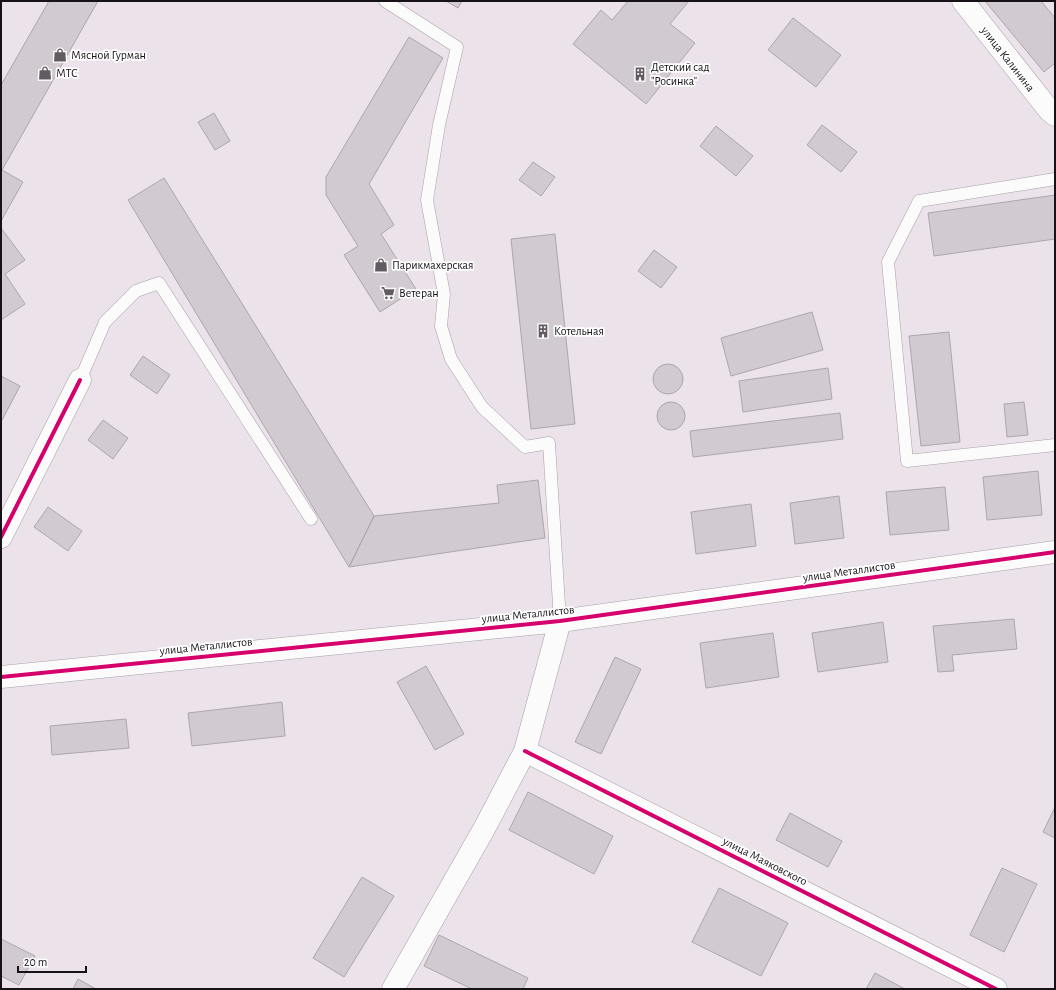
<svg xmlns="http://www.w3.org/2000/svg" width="1056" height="990" font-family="'Alegreya Sans',sans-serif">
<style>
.building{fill:#d1cad0;stroke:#ada6ab}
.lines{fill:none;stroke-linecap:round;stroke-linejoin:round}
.service-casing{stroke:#a7a0a6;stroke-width:13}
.minor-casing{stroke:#a7a0a6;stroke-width:23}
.tertiary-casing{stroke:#a7a0a6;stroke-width:23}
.service{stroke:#fcfbfc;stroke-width:12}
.minor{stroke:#fcfbfc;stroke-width:22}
.tertiary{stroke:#fcfbfc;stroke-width:22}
.cycleway-casing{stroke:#fff;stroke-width:6}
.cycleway{stroke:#d6006c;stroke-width:4}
.labels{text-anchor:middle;stroke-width:3.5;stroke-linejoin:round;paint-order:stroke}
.poi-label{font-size:12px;fill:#171217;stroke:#fff;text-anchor:start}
.street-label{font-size:12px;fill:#171217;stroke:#fff}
</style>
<rect width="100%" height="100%" fill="#ece2ea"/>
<path class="building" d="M49 1H98L2 170 23 182 1 221V85Z
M446 1H462L458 8Z
M628 1H689L670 24 695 43 646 104 573 44 601 10 612 20Z
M985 1H1041L1055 18V63L1044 72Z
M793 18 841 55 816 87 768 50Z
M409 37 443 58 369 184 394 225 381 234 416 289 380 312 344 255 358 246 326 195V177Z
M214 113 230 141 215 150 198 122Z
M822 125 857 152 841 172 807 145Z
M716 126 753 156 736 176 700 146Z
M533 162 555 177 541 196 519 180Z
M164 178 374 516 349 567 128 200Z
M1055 195V239L934 256 928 213Z
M1 228 25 260 5 274 25 304 1 320Z
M555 234 575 424 531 429 511 239Z
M654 250 677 267 661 288 638 271Z
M812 312 823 350 731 376 721 338Z
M949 332 960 442 921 446 909 336Z
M143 356 170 375 157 394 130 375Z
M653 379a15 15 0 1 1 30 0a15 15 0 1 1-30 0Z
M828 368 832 399 743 412 739 381Z
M1 376 20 386 1 422Z
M1024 402 1028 435 1007 437 1004 404Z
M657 416a14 14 0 1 1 28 0a14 14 0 1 1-28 0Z
M840 413 843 439 693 457 690 431Z
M103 420 128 438 113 459 88 440Z
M1038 471 1042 515 987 520 983 477Z
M538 480 545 538 349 567 374 516 499 503 497 485Z
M945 487 949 530 890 535 886 492Z
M839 496 844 538 795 544 790 503Z
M751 504 756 546 696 554 691 512Z
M48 507 82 531 68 551 34 527Z
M1014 619 1017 649 952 655 954 671 938 672 933 626Z
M883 622 888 662 818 672 812 633Z
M773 633 779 677 706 688 700 643Z
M615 657 641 669 601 754 575 742Z
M426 666 464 734 435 750 397 682Z
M282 702 285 736 192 746 188 713Z
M126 719 129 748 52 755 50 726Z
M528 792 613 836 594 874 509 830Z
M1055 807V838L1043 832Z
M790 813 842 841 828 867 776 840Z
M1002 868 1037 884 1004 952 970 935Z
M362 877 394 896 344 977 313 958Z
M719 888 788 923 761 976 692 942Z
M439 935 528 978 523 989H472L424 966Z
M1 939 35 956 19 985 1 976Z
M875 973 905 989H866Z
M78 979 96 989H73Z"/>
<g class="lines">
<g class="service-casing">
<path id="service" d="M385 1 457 47 439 125 427 200 444 294 441 326 451 359 482 407 525 447 549 443 560 621
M1055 179 919 201 888 262 907 461 1055 445
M80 380 105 322 136 291 159 283 311 519"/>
</g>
<g class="minor-casing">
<path id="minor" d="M963 1 1049 110 1055 115
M1 537 80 380
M525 751 996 989
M393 989 484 829 525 751 560 621"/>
</g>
<g class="tertiary-casing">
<path id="tertiary" d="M1 677 560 621 1055 552"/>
</g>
<use href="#service" class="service"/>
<use href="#minor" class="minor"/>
<use href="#tertiary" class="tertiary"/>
<g class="cycleway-casing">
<path id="cycleway" d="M1 537 80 380
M1 677 560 621 1055 552
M525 751 996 989"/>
</g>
<use href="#cycleway" class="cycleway"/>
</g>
<defs>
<g id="shop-bare" transform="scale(1.08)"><path d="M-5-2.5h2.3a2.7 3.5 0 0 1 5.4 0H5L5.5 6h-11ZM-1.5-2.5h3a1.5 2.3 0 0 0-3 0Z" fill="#625b61" stroke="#fff" stroke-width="2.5" paint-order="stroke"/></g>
<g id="building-bare" transform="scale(1.08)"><path d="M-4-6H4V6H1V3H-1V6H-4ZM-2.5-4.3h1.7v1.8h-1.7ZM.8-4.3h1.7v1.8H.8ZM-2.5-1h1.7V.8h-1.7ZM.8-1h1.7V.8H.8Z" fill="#625b61" stroke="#fff" stroke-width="2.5" paint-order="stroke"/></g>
<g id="supermarket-bare" transform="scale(1.08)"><path d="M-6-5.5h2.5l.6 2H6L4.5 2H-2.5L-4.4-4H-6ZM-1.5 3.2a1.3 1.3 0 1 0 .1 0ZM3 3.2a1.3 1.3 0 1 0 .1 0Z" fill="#625b61" stroke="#fff" stroke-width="2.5" paint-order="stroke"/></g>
</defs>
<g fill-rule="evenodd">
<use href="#shop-bare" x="60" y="55"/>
<use href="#shop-bare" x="45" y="73"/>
<use href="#building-bare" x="640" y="74"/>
<use href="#shop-bare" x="381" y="265"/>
<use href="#supermarket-bare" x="388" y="293"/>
<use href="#building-bare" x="543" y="331"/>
</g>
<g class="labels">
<g class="poi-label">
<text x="71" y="59">Мясной Гурман</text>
<text x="651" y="71">Детский сад<tspan x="651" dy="14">"Росинка"</tspan></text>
<text x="56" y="77">МТС</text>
<text x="392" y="269">Парикмахерская</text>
<text x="399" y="297">Ветеран</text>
<text x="554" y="335">Котельная</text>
</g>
<g class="street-label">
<text transform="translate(1008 59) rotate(52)" y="4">улица Калинина</text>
<text transform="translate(849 571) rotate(-8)" y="4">улица Металлистов</text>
<text transform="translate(528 614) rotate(-6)" y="4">улица Металлистов</text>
<text transform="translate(206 646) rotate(-6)" y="4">улица Металлистов</text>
<text transform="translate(765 861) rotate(27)" y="4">улица Маяковского</text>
</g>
</g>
<rect width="1056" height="990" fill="none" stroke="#171217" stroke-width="4"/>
<path d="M18 966v6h68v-6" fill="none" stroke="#171217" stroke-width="2"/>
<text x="24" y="966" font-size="12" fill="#171217" stroke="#ffffff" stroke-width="3" paint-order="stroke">20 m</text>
</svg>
